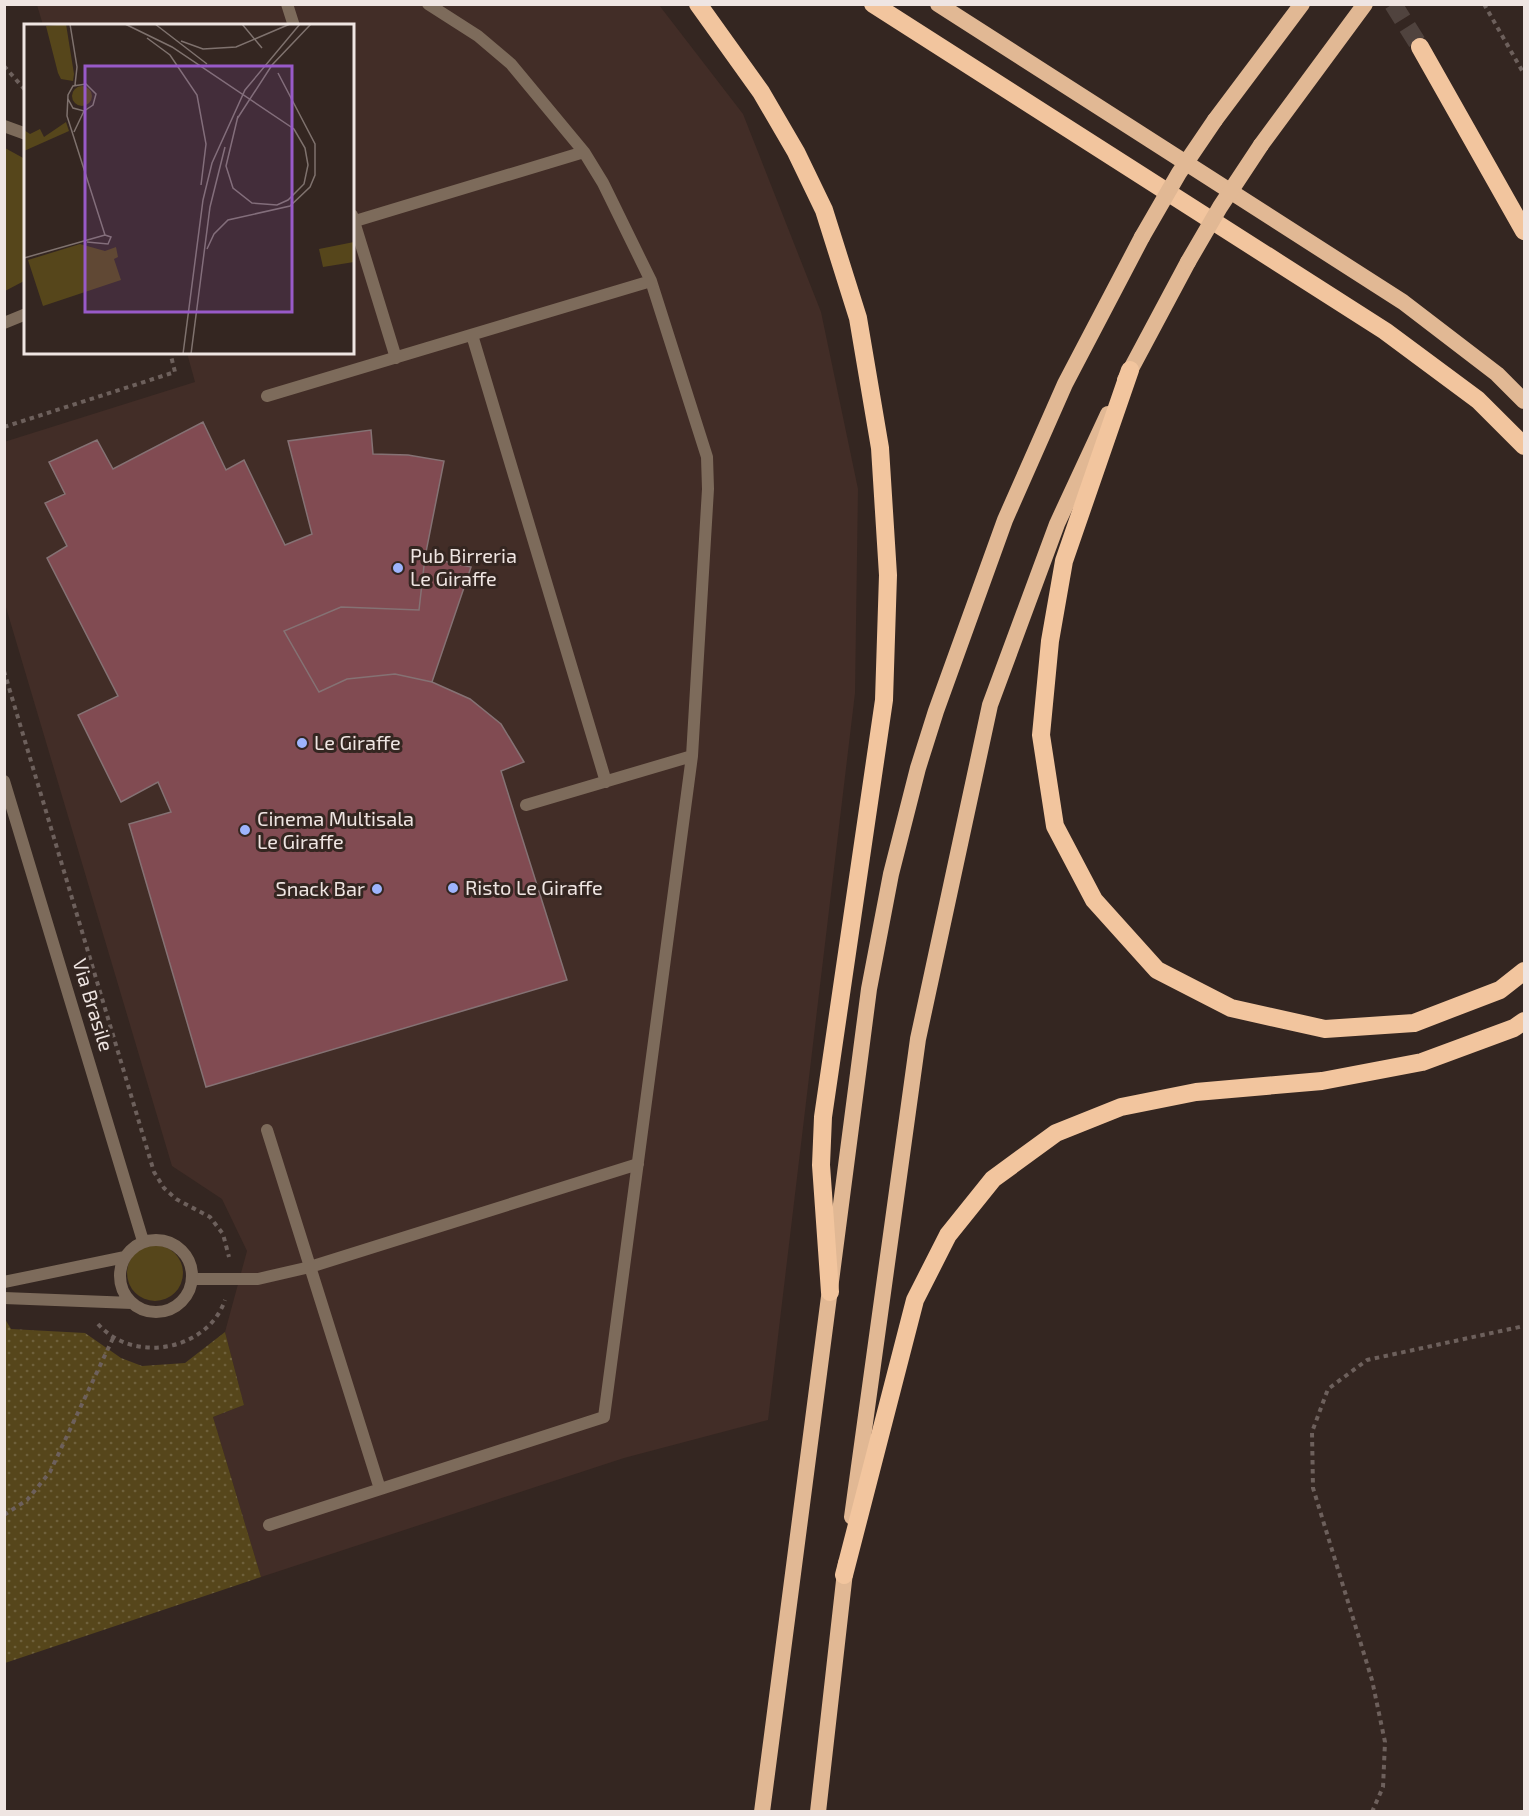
<svg xmlns="http://www.w3.org/2000/svg" width="1529" height="1816" font-family="'Exo 2',sans-serif">
<style>
.built{fill:#422d27}
.grass{fill:#56461b}
.park{fill:url(#park-dots)}
.building{fill:#814b52;stroke:#857274;stroke-width:1.5}
.lines{fill:none;stroke-linecap:round;stroke-linejoin:round}
.motorway-tunnel{stroke:#50433e;stroke-width:18;stroke-dasharray:18 9;stroke-linecap:butt}
.path{stroke:#6d605c;stroke-width:4;stroke-dasharray:4.5 4.5;stroke-linecap:butt}
.service{stroke:#7d6b5b;stroke-width:12}
.tertiary{stroke:#7d6b5b;stroke-width:12}
.trunk{stroke:#e1b894;stroke-width:16}
.motorway{stroke:#f2c59e;stroke-width:18}
.trunk-bridge{stroke:#e1b894;stroke-width:16}
.poi-dot{fill:#9eb4fd;stroke:#342621;stroke-width:2}
.labels{text-anchor:middle;stroke-width:6;stroke-linejoin:round;paint-order:stroke}
.poi-label{font-size:20px;fill:#efe5e2;stroke:#342621;text-anchor:start}
.street-label{font-size:20px;fill:#efe5e2;stroke:#342621}
.inset-road{fill:none;stroke:#7f726e;stroke-width:1.5}
.view{fill:#985ac8;fill-opacity:0.15;stroke:#985ac8;stroke-width:3}
.inset-edge{fill:none;stroke:#efe5e2;stroke-width:3}
</style>
<defs>
<pattern id="park-dots" width="8" height="8" patternUnits="userSpaceOnUse" patternTransform="scale(1.5)"><rect width="8" height="8" fill="#56461b"/><path d="M2 2h.1M6 6h.1" fill="none" stroke="#6f613c" stroke-width="1.8" stroke-linecap="round"/></pattern>
</defs>
<rect width="100%" height="100%" fill="#342621"/>
<path class="built" d="M37 5H659L743 114 821 312 858 489 855 693 768 1420 624 1458 261 1577 213 1417 244 1405 225 1332 247 1251 222 1199 172 1166 5 604 4 442 195 382 187 353 352 352V26L43 25Z"/>
<path class="grass" d="M5 148 25 159 26 280 5 291Z
M127 1273a28 28 0 1 1 56 0a28 28 0 1 1-56 0Z"/>
<path class="park" d="M5 1319 11 1329 85 1333 121 1358 142 1366 185 1363 225 1332 244 1405 213 1417 261 1577 5 1663Z"/>
<path class="building" d="M203 422 226 470 244 460 285 545 312 534 288 441 371 430 373 454 408 455 444 461 425 557 419 610 341 607 284 631 319 692 347 679 395 674 432 682 470 699 501 724 524 762 501 771 567 980 206 1087 129 824 171 812 158 782 121 802 78 715 118 696 47 558 67 546 45 503 65 494 49 462 97 440 113 469Z
M425 557 471 567 432 682 395 674 347 679 319 692 284 631 341 607 419 610Z"/>
<g class="lines">
<path class="motorway-tunnel" d="M1393 4 1420 47"/>
<path class="path" d="M1484 4 1524 74
M4 66 26 91
M4 427 175 372 170 352
M4 671 154 1172 164 1188 176 1199 210 1217 223 1234 229 1257
M98 1324C134 1365 208 1350 225 1300
M4 1515 27 1500 50 1472 114 1336
M1372 1812 1383 1787 1385 1742 1372 1680 1313 1488 1312 1432 1328 1389 1367 1360 1524 1326"/>
<path class="service" d="M287 4 294 26
M352 215 396 358
M352 222 584 152
M472 335 606 782
M267 396 651 281
M526 805 692 756
M267 1130 380 1489
M192 1279H258L310 1267 638 1164
M269 1525 604 1417 692 756 708 489 707 457 651 281 603 183 584 152 511 64 478 36 428 4"/>
<path class="tertiary" d="M4 126 26 134
M4 323 26 314
M4 781 143 1241
M120 1276a36 36 0 1 1 72 0a36 36 0 1 1-72 0Z
M4 1282 125 1257
M4 1298 132 1303"/>
<path class="trunk" d="M938 4 1403 302 1497 374 1524 401
M1215 120 1302 4
M1261 145 1365 4
M1125 380 1188 262
M852 1517 918 1039 990 705 1057 524 1108 414
M762 1812 869 989 891 874 918 768 936 711 1005 520 1065 384 1142 237
M818 1812 846 1563"/>
<path class="motorway" d="M698 4 761 92 796 152 824 210 858 318 880 448 888 575 884 700 823 1117 821 1165 830 1292
M873 4 1385 331 1478 400 1524 446
M1420 47 1524 231
M1130 370 1064 561 1050 641 1041 735 1055 826 1094 900 1157 970 1231 1008 1325 1029 1414 1023 1500 990 1524 971
M844 1575 915 1300 948 1235 993 1179 1056 1133 1121 1107 1196 1092 1322 1081 1422 1062 1514 1028 1524 1021"/>
<path class="trunk-bridge" d="M1142 237 1179 173 1215 120
M1188 262 1220 207 1261 145"/>
</g>
<g class="poi-dot">
<circle cx="398" cy="568" r="6"/>
<circle cx="302" cy="743" r="6"/>
<circle cx="245" cy="830" r="6"/>
<circle cx="453" cy="888" r="6"/>
<circle cx="377" cy="889" r="6"/>
</g>
<g class="labels">
<g class="poi-label">
<text x="410" y="563">Pub Birreria<tspan x="410" dy="23">Le Giraffe</tspan></text>
<text x="314" y="750">Le Giraffe</text>
<text x="257" y="826">Cinema Multisala<tspan x="257" dy="23">Le Giraffe</tspan></text>
<text x="465" y="895">Risto Le Giraffe</text>
<text x="365" y="896" text-anchor="end">Snack Bar</text>
</g>
<g class="street-label">
<text transform="translate(93 1005) rotate(73)" y="7">Via Brasile</text>
</g>
</g>
<g transform="translate(24 24)">
<rect width="330" height="330" fill="#342621"/>
<path d="M42 0 50 50 49 57 37 55 34 49 22 2ZM48 72a10 10 0 1 1 20 0a10 10 0 1 1-20 0Z" fill="#56461b"/>
<path d="M42 98 45 107 0 127V106L6 110 16 105 20 113ZM330 218V238L299 243 295 225ZM56 220 81 227 92 223 94 233 90 235 97 256 19 282 4 236Z" fill="#56461b"/>
<path class="inset-road" d="M46 0 53 43 51 61M101 0 148 23 270 105 281 124 284 141 280 160 264 176 253 181 228 179 209 164 202 142 214 92M131 0 183 40M218 0 238 24M123 14 146 31 173 71 182 120 177 161M157 17 179 25 212 23 266 0M44 75 49 84 60 87 69 81 72 70 62 60 49 62 44 71 43 92 81 211M213 95 248 41 287 0M50 108 60 87M63 218 84 220 87 213 81 211M183 225 190 210 204 196 266 182 286 163 291 151V120L254 49M0 234 81 211M159 330 179 176 188 139 221 66 276 0M167 330 186 183 201 123"/>
<path class="view" d="M61 42H268V288H61Z"/>
<rect width="330" height="330" class="inset-edge"/>
</g>
<rect width="1529" height="1816" fill="none" stroke="#efe5e2" stroke-width="12"/>
</svg>
